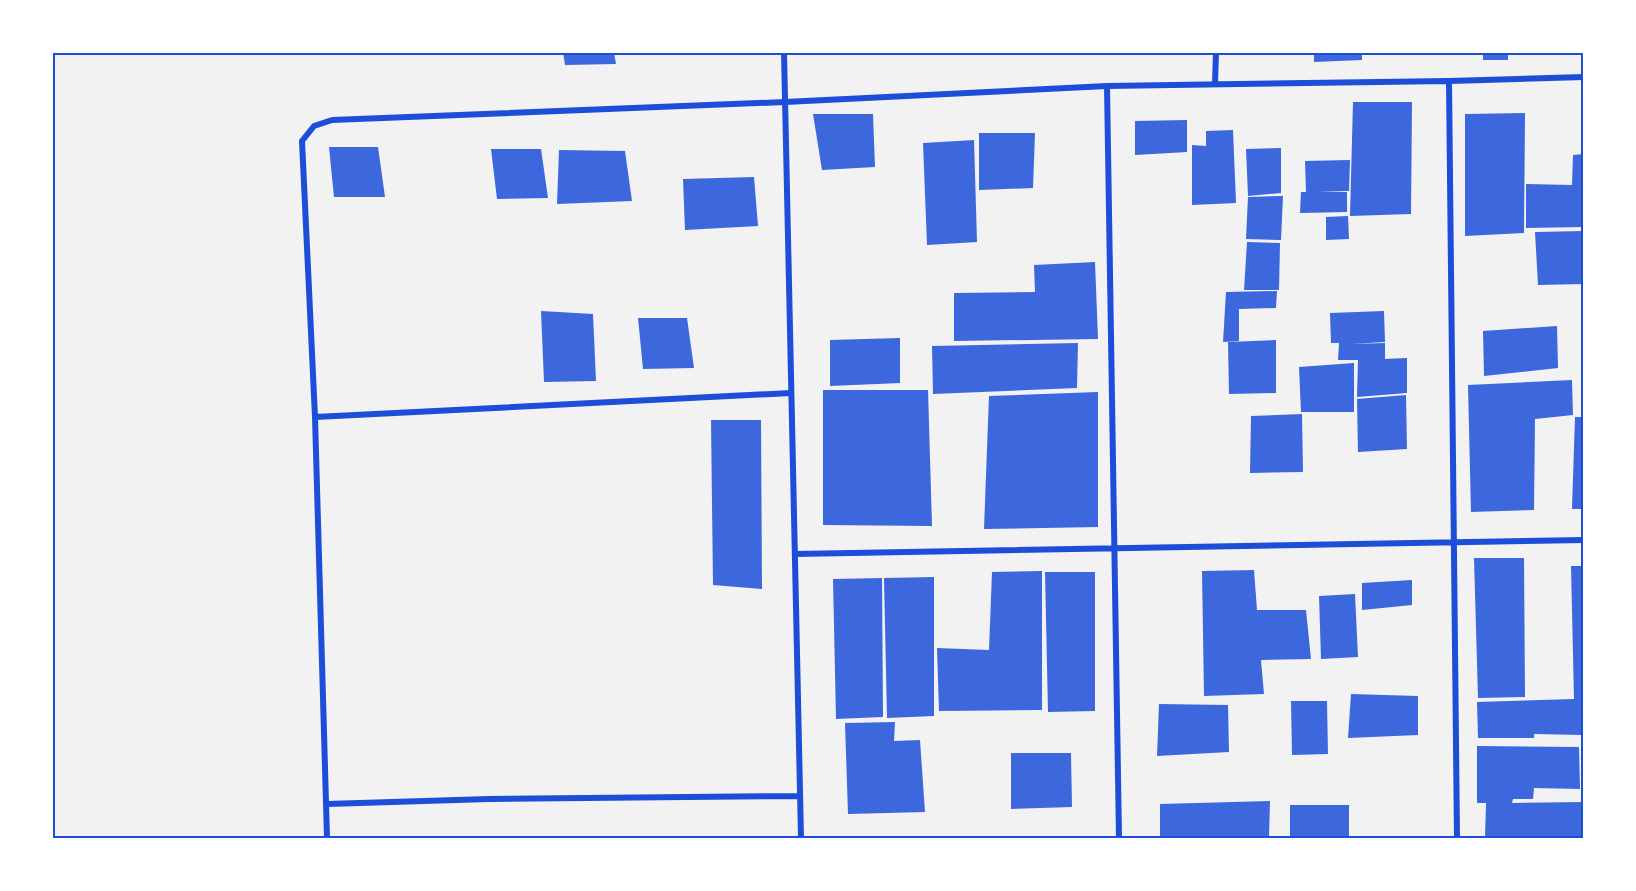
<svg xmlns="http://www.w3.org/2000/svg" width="1636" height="891" font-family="Montserrat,sans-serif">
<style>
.building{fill:#3d67dc}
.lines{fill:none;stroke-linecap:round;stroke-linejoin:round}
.minor{stroke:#1d4ed8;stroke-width:6}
.neatline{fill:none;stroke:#1d4ed8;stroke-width:2}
</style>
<rect width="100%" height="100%" fill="#f2f2f2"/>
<path class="building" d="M563 52H614L616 64 565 65Z
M1314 52H1362V60L1314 62Z
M1483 52H1508V60H1483Z
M1353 102H1412L1411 214 1350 216Z
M1525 113 1524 233 1465 236V114Z
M813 114H873L875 167 822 170Z
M1187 120V152L1135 155V121Z
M1233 130 1236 203 1192 205V145L1206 146V131Z
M979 133H1035L1033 188 979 190Z
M974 140 977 242 927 245 923 143Z
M329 147H378L385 197H334Z
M1281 148V193L1248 196 1246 149Z
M491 149H541L548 198 497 199Z
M559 150 625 151 632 201 557 204Z
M1584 154V227L1526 228V184L1572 185 1573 155Z
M1350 160 1349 191H1318L1347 192V212L1300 213 1301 192H1306L1305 161Z
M754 177 758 226 685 230 683 179Z
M1283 196 1281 240 1246 239 1248 197Z
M1348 216 1349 239 1326 240V217Z
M1584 231V284L1538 285 1535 232Z
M1247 242 1280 243 1279 290H1244Z
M1095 262 1098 339 954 341V293L1035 292 1034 265Z
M1277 291 1276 308 1239 309V341L1223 342 1226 292Z
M541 311 593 314 596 381 544 382Z
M1384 311 1385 342 1351 344 1385 343V359L1407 358V393L1357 397 1358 360H1338L1339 343H1331L1330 313Z
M638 318H687L694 368 643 369Z
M1557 326 1558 368 1484 376 1483 331Z
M900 338V383L830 386V340Z
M1276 340V393L1229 394 1228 342Z
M1078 343 1077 388 933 394 932 346Z
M1354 363V412H1301L1299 367Z
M1572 380 1573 415 1535 419 1534 510 1471 512 1468 385Z
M823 390H928L932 526 823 525Z
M1098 392V527L984 529 989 396Z
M1406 395 1407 449 1358 452 1357 399Z
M1302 414 1303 472 1250 473 1251 416Z
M1575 417H1584V509H1572Z
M711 420H761L762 589 713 585Z
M1474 558H1524L1525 697 1478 698Z
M1571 566H1584V735L1534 734V738H1478L1477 702 1574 699Z
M1254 570 1257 610H1306L1311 659 1261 660 1264 694 1204 696 1202 571Z
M1042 571V710L939 711 937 648 989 650 992 572Z
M1045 572H1095V711L1048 712Z
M934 577V716L887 718 884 578Z
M882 578 883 717 836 719 833 579Z
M1412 580V605L1362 610V583Z
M1355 594 1358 657 1321 659 1319 596Z
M1351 694 1418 696V735L1348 738Z
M1291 701H1327L1328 754 1292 755Z
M1159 704 1228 705 1229 752 1157 756Z
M895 722 894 741 920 740 925 812 848 814 845 723Z
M1477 746 1579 747 1580 789 1534 788 1533 799H1513L1512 803 1584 802V838H1485L1486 803H1477Z
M1011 753H1071L1072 807 1011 809Z
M1270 801 1269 838H1160V804Z
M1290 805H1349V838H1290Z"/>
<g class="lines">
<path class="minor" d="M784 52 801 838
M1449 81 1457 838
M1215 84 1216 52
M1107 86 1119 838
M315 417 791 393
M795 554 1584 540
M327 804 489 799 800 796
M327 838 315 417 302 141 314 126 332 120 785 102 1107 86 1449 81 1584 77"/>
</g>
<rect width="1636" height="891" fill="none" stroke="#ffffff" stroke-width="108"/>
<rect x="54" y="54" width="1528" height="783" class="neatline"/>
</svg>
